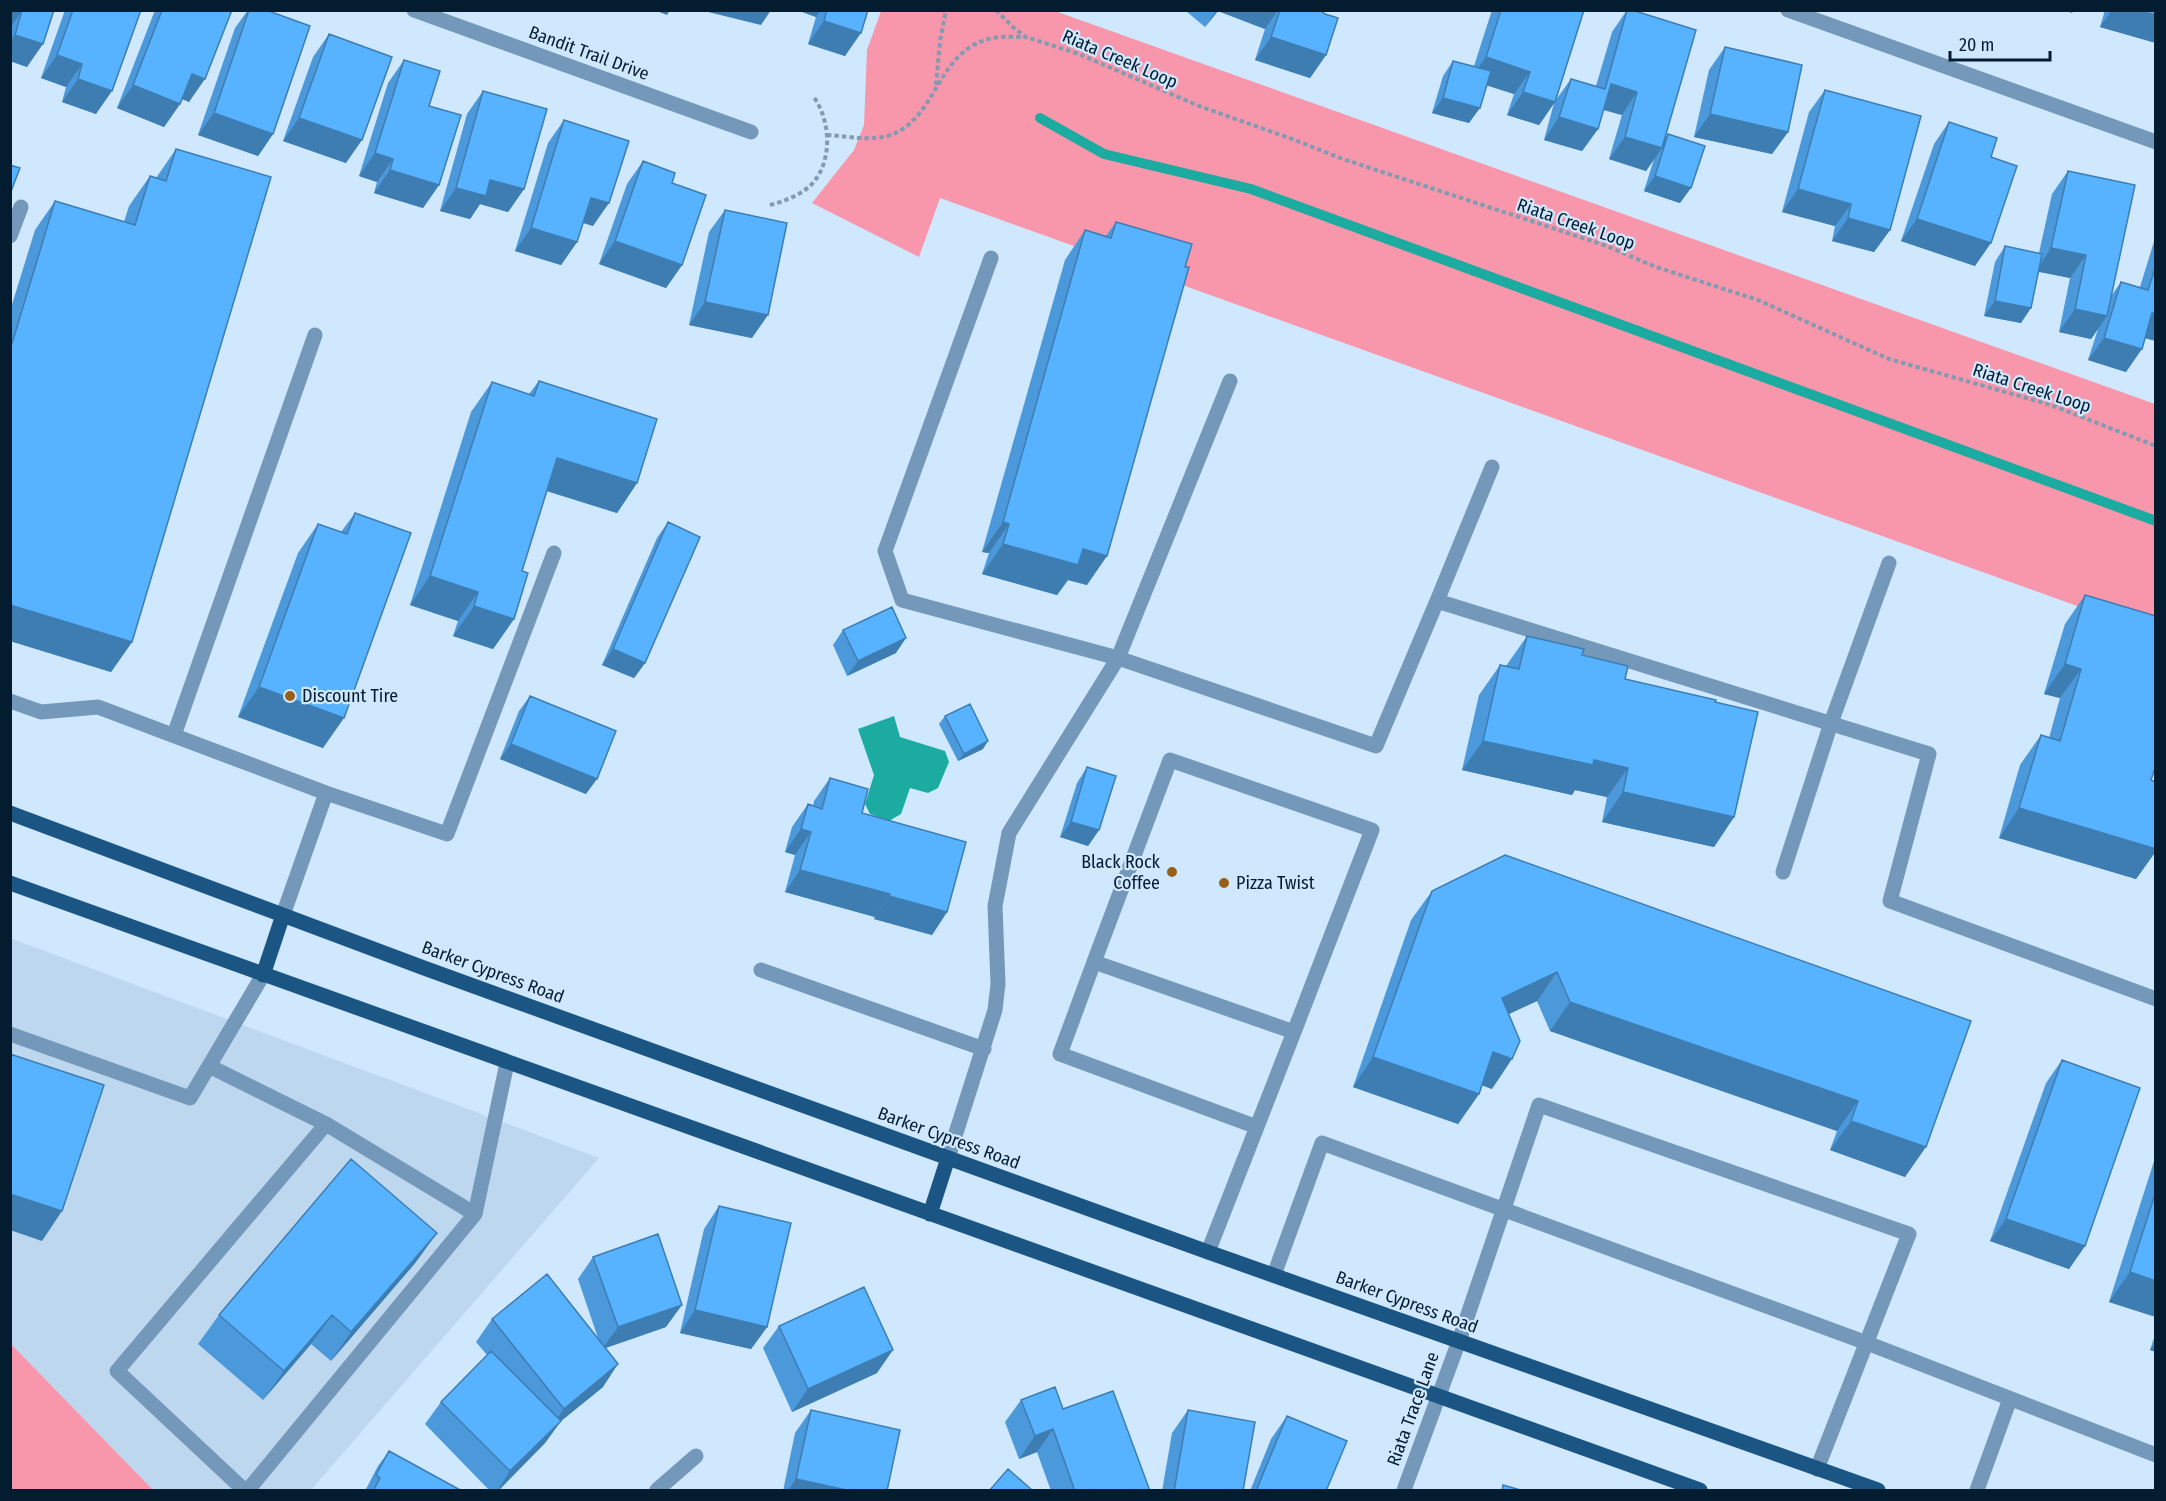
<svg xmlns="http://www.w3.org/2000/svg" width="2166" height="1501" font-family="'Fira Sans Condensed',sans-serif">
<style>
.built{fill:#bdd7ef}
.green{fill:#f896ab}
.water{fill:#1baba0}
.lines{fill:none;stroke-linecap:round;stroke-linejoin:round}
.stream{stroke:#1baba0;stroke-width:10}
.path{stroke:#839bb0;stroke-width:4;stroke-dasharray:4.5 3;stroke-linecap:butt}
.lane{stroke:#7498b9;stroke-width:15}
.street{stroke:#7498b9;stroke-width:15}
.primary{stroke:#1b5583;stroke-width:15}
.wall{fill:#4b99db}
.shaded-wall{fill:#3d7db2}
.building{fill:#57b2ff;stroke:#3d7db2;stroke-width:1.5}
.poi-dot{fill:#975f1a;stroke:#d0e8fe;stroke-width:2}
.labels{text-anchor:middle;stroke-width:4.5;stroke-linejoin:round;paint-order:stroke}
.street-label{font-size:18px;fill:#041c30;stroke:#d0e8fe}
.poi-label{font-size:18px;fill:#041c30;stroke:#d0e8fe;text-anchor:start}
</style>
<rect width="100%" height="100%" fill="#d0e8fe"/>
<path class="built" d="M10 938 599 1158 311 1490H153L11 1344Z"/>
<path class="green" d="M881 11H1055L2155 404V634L940 198 919 257 812 203 854 150 864 125 867 50Z
M11 1344 153 1490H11Z"/>
<path class="water" d="M894 716 900 737 945 751 949 762 938 788 928 793 910 788 901 814 889 821 870 814 865 804 874 775 858 729Z"/>
<g class="lines">
<path class="stream" d="M1040 118 1104 154 1251 189 2156 521"/>
<path class="path" d="M996 10 1015 29 1026 37 1079 54 1199 106 1287 137 1343 159 1604 245 1656 267 1758 300 1889 359 2051 405 2156 446
M936 85 940 41 946 10
M827 135C847 136 868 141 887 136 938 122 935 49 993 38 1003 36 1014 37 1025 37
M770 205C785 201 801 195 812 184 833 161 831 120 813 96"/>
<path class="lane" d="M10 236 21 207
M991 258 885 551 902 600 1118 658 1230 381
M1437 601 1492 467
M10 701 41 712 98 707 326 793 283 915
M174 735 315 335
M326 793 447 834 554 553
M1783 872 1831 723 1889 563
M1094 962 1170 760 1372 830 1294 1032
M761 970 984 1049
M10 1034 190 1098 263 975
M209 1066 326 1124 475 1214 507 1063
M948 1158 995 1010 998 984 995 906 1009 833 1118 658 1376 746 1437 601 1929 754 1890 901 2156 999
M1208 1252 1294 1032 1094 962 1060 1054 1257 1127
M1274 1275 1322 1143 1867 1343 2156 1455
M1459 1341 1539 1105 1909 1234 1817 1469
M244 1490 117 1371 326 1124
M248 1490 475 1214
M1977 1490 2010 1399"/>
<path class="street" d="M414 10 751 132
M1788 10 2156 142
M657 1490 696 1456
M1404 1490 1459 1341"/>
<path class="primary" d="M10 813 424 968 1208 1252 1878 1490
M10 883 1700 1490
M263 975 283 915
M930 1214 948 1158"/>
</g>
<path class="wall" d="M10 10H54L27 67 10 61Z
M65 10H141L96 114 62 102 66 87 41 78Z
M155 10H232L189 102 182 99 180 104 164 127 117 108Z
M248 10H266L273 134 258 156 198 135 235 28Z
M797 10H868L845 56 808 44 816 17Z
M1186 10H1320L1326 55 1310 78 1255 60 1265 29 1218 11 1205 27 1186 11Z
M1492 10H1584L1555 101 1571 79 1596 86 1612 32 1627 10H1632L1664 139 1668 134 1680 203 1644 191 1654 159 1646 171 1609 159 1622 115 1603 110 1598 129 1582 151 1544 140 1554 103 1539 125 1507 115 1514 94 1486 85 1469 123 1432 113 1443 76 1453 61 1474 66Z
M2105 10H2156V43L2100 27Z
M329 34 346 163 283 141 313 57Z
M1725 47 1788 132 1772 154 1694 137 1709 70Z
M404 60 429 106 439 185 423 208 374 193 377 182 359 176 388 83Z
M1825 90 1890 230 1874 252 1832 241 1835 226 1782 212 1809 112Z
M483 91 524 189 508 212 480 204 470 219 440 211 467 114Z
M564 120 593 226 583 223 577 242 561 265 515 251 548 143Z
M1949 122 1991 157 1975 266 1901 241 1934 144Z
M176 149 132 642 111 672 10 641V311L35 230 55 201 124 222 129 206 150 176 156 178Z
M643 161 672 183 682 265 666 288 599 264 627 184Z
M2068 171 2111 296 2121 282 2140 287 2156 235V341L2145 338 2126 372 2088 360 2098 329 2091 339 2059 332 2070 278 2039 272 2021 323 1984 316 1995 262 2005 246 2039 253 2052 194Z
M725 210 752 338 689 325 709 232Z
M1116 222 1087 585 1068 580 1057 595 982 574 989 553 982 552 1065 260 1085 230 1106 236Z
M539 381 637 483 617 513 547 491 522 571 514 619 493 649 453 636 458 621 410 605 471 412 492 382 529 394Z
M355 513 323 748 238 717 298 553 318 524 341 532Z
M668 522 645 663 634 678 602 665 657 538Z
M2085 595 2151 780 2156 782V851L2136 879 1999 838 2020 765 2041 735 2049 738 2060 698 2044 694 2065 624Z
M843 630 896 653 847 676 833 645Z
M1527 636 1582 655 1625 679 1715 702 1734 817 1714 847 1602 822 1607 797 1575 790 1572 795 1462 770 1479 695 1500 665 1506 666Z
M530 696 586 794 500 759 519 711Z
M945 716 983 749 958 761 939 724Z
M1087 767 1099 830 1088 846 1060 837 1077 783Z
M830 778 862 813 947 912 932 935 874 919 875 917 785 892 795 855 785 852 792 827 808 804 813 806 814 801Z
M1432 891 1971 1021 1905 1177 1830 1150 1837 1131 1550 1031 1537 1001 1509 1014 1492 1089 1482 1085 1479 1094 1458 1124 1353 1087 1411 920Z
M2062 1060 2085 1246 2069 1269 1990 1241 2046 1083Z
M2156 1155V1317L2109 1302Z
M719 1206 767 1327 751 1349 680 1333 704 1229Z
M593 1257 666 1327 606 1348 603 1387 561 1421 545 1443 498 1491H490L425 1424 441 1402 487 1355 476 1342 492 1319 598 1338 578 1279Z
M416 1262 331 1361 311 1344 263 1400 198 1344 219 1315Z
M779 1326 877 1373 792 1412 763 1348Z
M2156 1332V1352L2150 1350Z
M1021 1400 1063 1409 1150 1491H1051L1037 1452 1019 1459 1005 1422Z
M811 1410 887 1491H783L795 1433Z
M1188 1410 1243 1491H1162L1172 1433Z
M1287 1416 1326 1491H1250L1271 1439Z
M389 1451 462 1491H365L378 1466Z"/>
<path class="shaded-wall" d="M10 10 22 11 10 28Z
M654 10H670L667 15Z
M700 10H771L761 25Z
M797 10H821L816 17Z
M1217 10H1278L1265 29 1218 11 1205 27Z
M2064 10H2074L2072 13Z
M2112 10H2138L2156 15V43L2100 27Z
M824 21 861 33 845 56 808 44Z
M15 35 43 44 27 67 10 61V41Z
M1271 37 1326 55 1310 78 1255 60Z
M57 55 82 64 66 87 41 78Z
M1486 57 1530 72 1514 94 1470 80Z
M192 74 205 79 189 102 176 96Z
M78 79 112 91 96 114 62 102Z
M1611 84 1637 92 1622 115 1595 107Z
M133 85 180 104 164 127 117 108Z
M1523 92 1555 102 1539 125 1507 115Z
M1443 98 1480 108 1469 123 1432 113Z
M214 113 273 134 258 156 198 135Z
M1710 114 1788 132 1772 154 1694 137Z
M1559 117 1598 129 1582 151 1544 140Z
M299 118 362 140 346 163 283 141Z
M1625 137 1662 148 1646 171 1609 159Z
M375 153 393 159 377 182 359 176Z
M390 170 439 185 423 208 374 193Z
M1655 176 1691 188 1680 203 1644 191Z
M490 180 524 189 508 212 480 204 470 219 440 211 456 188Z
M1798 189 1851 204 1835 226 1782 212Z
M591 198 609 203 593 226 575 220Z
M1848 218 1890 230 1874 252 1832 241Z
M1917 219 1991 243 1975 266 1901 241Z
M531 228 577 242 561 265 515 251Z
M615 241 682 265 666 288 599 264Z
M2051 248 2086 255 2070 278 2036 271Z
M1995 301 2031 308 2021 323 1984 316Z
M705 302 768 315 752 338 689 325Z
M2075 309 2107 316 2091 339 2059 332Z
M2152 313 2156 314V341L2137 336Z
M2104 338 2142 349 2126 372 2088 360Z
M557 458 637 483 617 513 537 488Z
M1003 522 1009 524 989 553 982 552Z
M1003 544 1083 549 1107 556 1087 585 1068 580 1057 595 982 574Z
M430 576 478 592 458 621 410 605Z
M10 605 132 642 111 672 10 641Z
M474 606 514 619 493 649 453 636Z
M906 638 896 653 847 676 858 661Z
M613 649 645 663 634 678 602 665Z
M2065 664 2081 669 2060 698 2044 694Z
M259 687 344 718 323 748 238 717Z
M988 741 983 749 958 761 964 754Z
M1483 741 1594 760 1628 768 1607 797 1575 790 1572 795 1462 770Z
M511 744 597 779 586 794 500 759Z
M1623 792 1734 817 1714 847 1602 822Z
M2019 808 2156 849V851L2136 879 1999 838Z
M1071 822 1099 830 1088 846 1060 837Z
M801 829 811 832 795 855 785 852Z
M800 870 890 894 875 917 785 892Z
M889 896 947 912 932 935 874 919Z
M1557 972 1537 1001 1481 1027 1502 998Z
M1570 1002 1858 1101 1837 1131 1550 1031Z
M1493 1052 1512 1059 1492 1089 1473 1082Z
M1373 1057 1479 1094 1458 1124 1353 1087Z
M1851 1121 1926 1147 1905 1177 1830 1150Z
M10 1194 62 1211 42 1241 10 1230Z
M2006 1219 2085 1246 2069 1269 1990 1241Z
M437 1233 416 1262 331 1361 351 1332Z
M2130 1272 2156 1281V1317L2109 1302Z
M682 1305 666 1327 602 1349 618 1327Z
M695 1310 767 1327 751 1349 680 1333Z
M332 1315 311 1344 263 1400 284 1371Z
M2156 1342V1352L2150 1350Z
M893 1350 877 1373 792 1412 808 1389Z
M618 1364 603 1387 561 1421 545 1443 498 1491H497L510 1471 548 1431 564 1409Z
M1053 1429 1037 1452 1019 1459 1035 1436Z
M796 1479 851 1491H788Z"/>
<path class="building" d="M22 10H54L43 44 15 35Z
M73 10H141L112 91 78 79 82 64 57 55Z
M162 10H232L205 79 192 74 180 104 133 85Z
M249 10H266L310 26 273 134 214 113Z
M827 10H868L861 33 824 21Z
M1280 10H1320L1325 14 1338 18 1326 55 1271 37Z
M1501 10H1584L1555 102 1523 92 1530 72 1486 57Z
M1627 10H1632L1696 30 1662 148 1625 137 1637 92 1611 84 1598 129 1559 117 1571 79 1605 89Z
M2138 10H2156V15Z
M329 34 392 57 362 140 299 118Z
M1725 47 1802 65 1788 132 1710 114Z
M404 60 440 71 429 106 461 115 439 185 390 170 393 159 375 153Z
M1453 61 1491 71 1480 108 1443 98Z
M1825 90 1921 116 1890 230 1848 218 1851 204 1798 189Z
M483 91 547 109 524 189 490 180 486 196 456 188Z
M564 120 629 141 609 203 591 198 577 242 531 228Z
M1949 122 1997 138 1991 157 2017 166 1991 243 1917 219Z
M1668 134 1705 146 1691 188 1655 176Z
M176 149 271 177 132 642 10 605V350L55 201 135 225 150 176 166 181Z
M643 161 675 173 672 183 706 195 682 265 615 241Z
M10 165 20 168 10 194Z
M2068 171 2135 185 2107 316 2075 309 2086 255 2051 248Z
M725 210 787 223 768 315 705 302Z
M1116 222 1192 244 1185 267H1189L1107 556 1083 549 1078 565 1003 544 1009 524 1003 522 1085 230 1111 238Z
M2005 246 2042 254 2031 308 1995 301Z
M2156 265V314L2152 313 2142 349 2104 338 2121 282 2148 290Z
M539 381 657 419 637 483 557 458 522 571 528 573 514 619 474 606 478 592 430 576 492 382 534 396Z
M355 513 411 533 344 718 259 687 318 524 347 534Z
M668 522 700 537 645 663 613 649Z
M2085 595 2156 616V765L2151 780 2156 782V849L2019 808 2041 735 2060 741 2081 669 2065 664Z
M892 607 906 638 858 661 843 630Z
M1527 636 1584 649 1582 655 1628 666 1625 679 1716 700 1715 702 1758 712 1734 817 1623 792 1628 768 1594 760 1593 765 1483 741 1500 665 1519 669Z
M530 696 616 731 597 779 511 744Z
M970 704 988 741 964 754 945 716Z
M1087 767 1116 776 1099 830 1071 822Z
M830 778 868 789 862 813 966 842 947 912 889 896 890 894 800 870 811 832 801 829 808 804 822 809Z
M1505 855 1971 1021 1926 1147 1851 1121 1858 1101 1570 1002 1557 972 1502 998 1520 1041 1512 1059 1493 1052 1479 1094 1373 1057 1432 891Z
M10 1054 104 1085 62 1211 10 1194Z
M2062 1060 2140 1088 2085 1246 2006 1219Z
M351 1159 437 1233 351 1332 332 1315 284 1371 219 1315Z
M2156 1191V1281L2130 1272Z
M719 1206 791 1223 767 1327 695 1310Z
M658 1234 682 1305 618 1327 593 1257Z
M547 1274 618 1364 564 1409 492 1319Z
M864 1287 893 1350 808 1389 779 1326Z
M491 1351 561 1421 510 1471 441 1402Z
M1055 1387 1063 1409 1113 1391 1150 1491H1075L1053 1429 1035 1436 1021 1400Z
M811 1410 900 1430 887 1491H851L796 1479Z
M1188 1410 1255 1422 1243 1491H1174Z
M1287 1416 1347 1441 1326 1491H1256Z
M389 1451 462 1491H373L380 1478 376 1475Z
M1008 1469 1033 1491H989Z
M1503 1485 1524 1491H1502Z"/>
<g class="poi-dot">
<circle cx="290" cy="696" r="6"/>
<circle cx="1172" cy="872" r="6"/>
<circle cx="1224" cy="883" r="6"/>
</g>
<g class="labels">
<g class="street-label">
<text transform="translate(589 53) rotate(20)" y="6">Bandit Trail Drive</text>
<text transform="translate(1120 59) rotate(23)" y="6">Riata Creek Loop</text>
<text transform="translate(1576 224) rotate(19)" y="6">Riata Creek Loop</text>
<text transform="translate(2032 388) rotate(18)" y="6">Riata Creek Loop</text>
<text transform="translate(493 972) rotate(20)" y="6">Barker Cypress Road</text>
<text transform="translate(949 1138) rotate(20)" y="6">Barker Cypress Road</text>
<text transform="translate(1407 1302) rotate(20)" y="6">Barker Cypress Road</text>
<text transform="translate(1413 1409) rotate(-70)" y="6">Riata Trace Lane</text>
</g>
<g class="poi-label">
<text x="302" y="702">Discount Tire</text>
<text x="1160" y="868" text-anchor="end">Black Rock<tspan x="1160" dy="21">Coffee</tspan></text>
<text x="1236" y="889">Pizza Twist</text>
</g>
</g>
<rect width="2166" height="1501" fill="none" stroke="#041c30" stroke-width="24"/>
<path d="M1950 51v9h100v-9" fill="none" stroke="#041c30" stroke-width="3"/>
<text x="1959" y="51" font-size="18" fill="#041c30" stroke="#d0e8fe" stroke-width="4.5" paint-order="stroke">20 m</text>
</svg>
